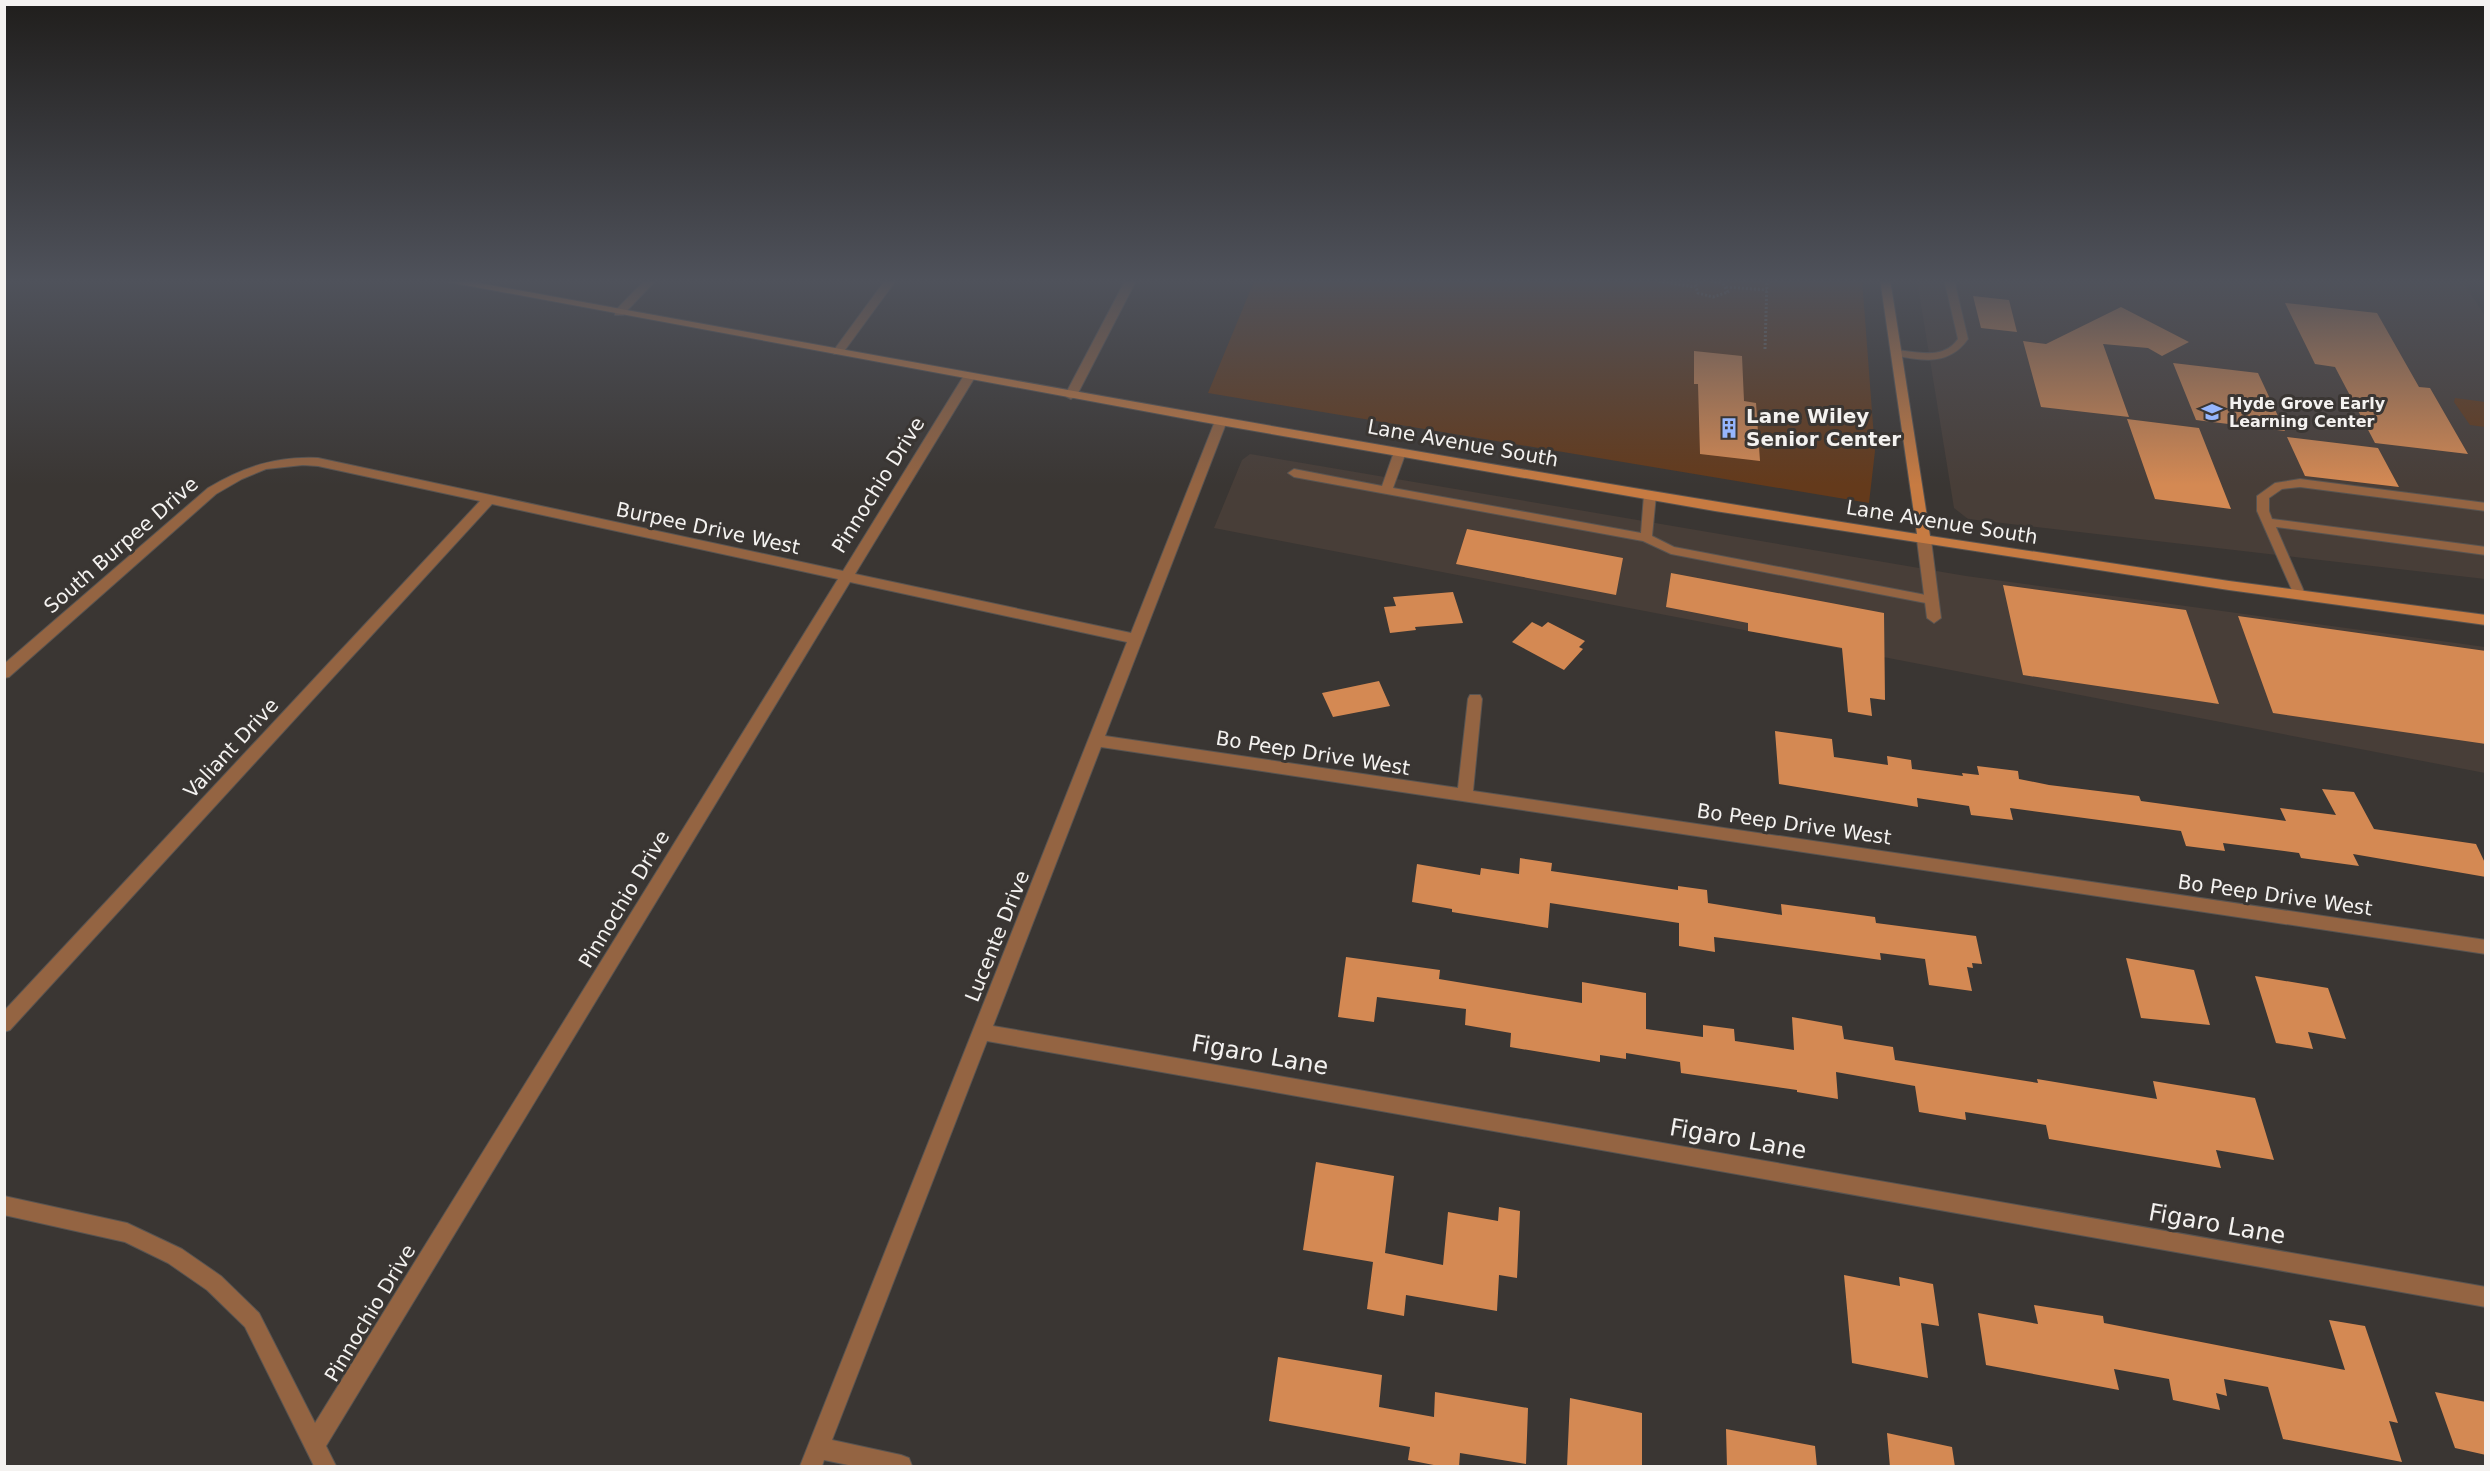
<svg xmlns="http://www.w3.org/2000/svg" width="2490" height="1471" font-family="'DejaVu Sans',sans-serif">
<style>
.built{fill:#483e38}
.green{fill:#643a1b}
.building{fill:#d48953}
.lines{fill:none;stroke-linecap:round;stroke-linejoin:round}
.lane-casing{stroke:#585451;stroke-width:2}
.street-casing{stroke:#585451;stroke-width:2}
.secondary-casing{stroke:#585451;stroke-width:2}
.path{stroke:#726f6c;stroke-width:3;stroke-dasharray:2 2;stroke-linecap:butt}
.lane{fill:#946442;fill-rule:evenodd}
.street{fill:#946442;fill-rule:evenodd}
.secondary{fill:#c77b42;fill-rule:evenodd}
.labels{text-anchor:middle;stroke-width:6;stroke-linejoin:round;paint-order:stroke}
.far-poi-label{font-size:16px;font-weight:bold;fill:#f4f2f0;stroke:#3a3633;text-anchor:start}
.poi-label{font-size:20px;font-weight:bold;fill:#f4f2f0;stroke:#3a3633;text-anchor:start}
.street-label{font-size:20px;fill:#f4f2f0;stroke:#3a3633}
.near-street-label{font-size:24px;fill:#f4f2f0;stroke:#3a3633}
</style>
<rect width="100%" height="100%" fill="#3a3633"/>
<path class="built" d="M2461 279 2485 316V579L1968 519 1954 508 1917 280Z
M1250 454 1966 576 2485 647V773L1214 528 1242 460Z"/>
<path class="green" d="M1255 279H1862L1875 451 1869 503 1208 393Z
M2455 398 2485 402V427L2470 425 2454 402Z"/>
<path class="building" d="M1973 296 2009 300 2017 332 1981 328Z
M2285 303 2377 313 2419 387 2430 388 2468 454 2375 443 2335 367 2315 364Z
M2121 307 2189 342 2162 356 2148 348 2103 344 2129 417 2041 407 2023 341 2046 344Z
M1694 351 1742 356 1744 401 1756 403 1760 461 1700 454 1698 384H1694Z
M2173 363 2258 373 2285 431 2196 420Z
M2127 419 2199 428 2231 509 2155 499Z
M2287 437 2378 448 2399 487 2305 476Z
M1467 529 1623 558 1616 595 1456 564Z
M1671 573 1884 613 1885 700 1870 698 1872 716 1848 712 1842 648 1748 631V623L1666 607Z
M2003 585 2186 610 2219 704 2023 675Z
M1453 592 1463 623 1415 627 1416 630 1390 633 1384 607 1396 606 1393 597Z
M2238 616 2486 651V744L2273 713Z
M1532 622 1542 627 1548 622 1585 641 1579 647 1583 649 1564 670 1512 642Z
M1379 681 1390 706 1333 717 1322 693Z
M1775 731 1832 739 1834 757 1888 765 1887 756 1911 760 1912 769 1963 776 1962 773 1979 775 1977 766 2018 771 2019 779 2049 785 2139 796 2141 801 2286 821 2280 808 2336 815 2322 789 2354 792 2374 829 2476 844 2486 865V877L2353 854 2359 866 2301 858 2299 853 2223 843 2225 851 2186 846 2181 831 2010 808 2013 820 1971 815 1969 806 1917 798 1918 807 1779 784Z
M1520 858 1552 863 1551 871 1678 890V886L1707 890 1708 903 1782 915 1781 904 1875 917 1876 923 1976 936 1982 964 1972 963 1973 968 1967 967 1972 991 1929 985 1925 959 1880 953 1881 960 1714 937 1715 952 1679 946V923L1550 903 1548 928 1452 912V909L1412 902 1417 864 1480 875 1481 868 1519 874Z
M1346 957 1440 970 1439 979 1582 1003V982L1646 993V1029L1703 1037V1025L1734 1029 1735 1041 1794 1050 1792 1017 1842 1026 1844 1039 1893 1047 1895 1060 2038 1083 2037 1079 2157 1099 2153 1081 2255 1098 2274 1160 2216 1150 2221 1168 2049 1139 2046 1125 1965 1112 1966 1120 1919 1112 1915 1086 1836 1072 1838 1099 1797 1092V1090L1681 1073 1680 1062 1626 1053V1059L1600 1055V1062L1510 1047 1511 1033 1465 1025 1466 1009 1377 997 1374 1022 1338 1017Z
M2126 958 2194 970 2210 1025 2141 1018Z
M2255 976 2328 988 2346 1039 2308 1032 2313 1049 2276 1043Z
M1316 1162 1394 1176 1385 1253 1443 1265 1448 1212 1498 1221 1499 1207 1520 1211 1517 1278 1499 1275 1497 1311 1406 1295 1404 1316 1367 1309 1373 1262 1303 1250Z
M1844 1275 1900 1286 1899 1277 1933 1284 1939 1326 1921 1323 1928 1378 1852 1363Z
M2034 1305 2103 1316 2104 1323 2345 1370 2329 1320 2365 1326 2398 1423 2389 1421 2402 1462 2283 1439 2268 1387 2224 1379 2227 1396 2216 1393 2220 1410 2173 1400 2169 1379 2114 1369 2119 1390 1986 1365 1978 1313 2038 1324Z
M1278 1357 1382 1375 1379 1407 1434 1417 1435 1392 1528 1408 1526 1464 1460 1453 1459 1467H1444L1408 1460 1410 1447 1269 1421Z
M2435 1392 2486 1402V1455L2455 1448Z
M1570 1398 1642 1413V1467H1567Z
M1726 1429 1815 1446 1817 1467H1727Z
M1887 1433 1952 1447 1955 1467H1890Z"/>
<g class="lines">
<g class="lane-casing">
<path id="lane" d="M1944 279H1954L1968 339C1949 366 1922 361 1893 355V351L1897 350C1919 352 1943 360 1958 339Z
M1400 449 1406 452 1393 488 1641 533 1644 495 1650 491 1656 495 1652 536 1674 547 1931 596 1937 600 1931 604 1671 554 1643 541 1294 477 1288 473 1294 469 1382 486 1394 452Z
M2300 479 2486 503V511L2300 487 2282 489 2269 498V511L2272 519 2486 547V555L2276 527 2305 594 2299 598 2295 597 2257 511V496L2275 483Z"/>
</g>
<g class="street-casing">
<path id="street" d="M646 279H657L623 315H615V311Z
M886 279H897L842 354H834V350Z
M1126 279H1137L1077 395 1071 399 1067 397 1065 395Z
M969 374 975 377 855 574 1131 633 1215 421 1221 417 1227 421 1105 736 1458 788 1468 699 1470 695H1480L1482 699 1473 791 2486 940V954L1101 747 993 1026 2486 1287V1307L987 1041 832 1440 901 1455 909 1458 912 1466H853L824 1460 822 1466H800L1127 642 850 582 326 1446 336 1466H314L245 1327 207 1290 168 1263 125 1242 4 1215V1196L127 1223 182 1249 221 1276 259 1313 315 1423 838 579 492 504 10 1030 4 1032V1011L480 501 318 466 303 465 266 469 242 479 216 494 9 677 4 678V664L208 488C243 467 276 456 318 458L843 571 963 377Z
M1924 536 1931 540 1941 618 1934 623 1927 618 1917 540Z"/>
</g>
<g class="secondary-casing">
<path id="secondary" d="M432 279H457C943 368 1429 457 1917 534L1880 279H1890L1930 536 2229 581 2486 615V625L2229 590 1715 511 1203 422Z"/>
</g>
<path class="path" d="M1647 279 1695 287
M1707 280 1723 284 1728 292 1713 297 1698 293 1695 284Z
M1726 287 1767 290
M1765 349 1767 279"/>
<use href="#lane" class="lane"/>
<use href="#street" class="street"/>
<use href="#secondary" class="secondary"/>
</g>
<linearGradient id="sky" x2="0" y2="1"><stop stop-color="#201e1c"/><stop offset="0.58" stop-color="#4f525b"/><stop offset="1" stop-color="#4f525b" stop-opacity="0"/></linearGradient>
<rect width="2490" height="485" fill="url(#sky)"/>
<defs>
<g id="school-bare" transform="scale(1.62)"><path d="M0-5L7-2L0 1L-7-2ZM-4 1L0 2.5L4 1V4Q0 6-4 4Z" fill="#96b6fd" stroke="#3a3633" stroke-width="2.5" paint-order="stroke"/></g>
<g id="building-bare" transform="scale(1.62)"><path d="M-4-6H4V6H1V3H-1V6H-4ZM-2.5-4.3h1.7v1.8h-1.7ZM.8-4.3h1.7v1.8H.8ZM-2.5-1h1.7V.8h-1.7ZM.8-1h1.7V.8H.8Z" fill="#96b6fd" stroke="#3a3633" stroke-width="2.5" paint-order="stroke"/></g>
</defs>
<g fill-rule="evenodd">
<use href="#school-bare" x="2212" y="412"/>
<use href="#building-bare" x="1729" y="428"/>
</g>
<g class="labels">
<g class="far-poi-label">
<text x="2229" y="409">Hyde Grove Early<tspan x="2229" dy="18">Learning Center</tspan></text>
</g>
<g class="poi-label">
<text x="1746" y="423">Lane Wiley<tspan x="1746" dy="23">Senior Center</tspan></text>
</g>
<g class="street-label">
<text transform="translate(1463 443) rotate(10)" y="7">Lane Avenue South</text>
<text transform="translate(878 485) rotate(-58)" y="7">Pinnochio Drive</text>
<text transform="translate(1942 522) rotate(9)" y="7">Lane Avenue South</text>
<text transform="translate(708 528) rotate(12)" y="7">Burpee Drive West</text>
<text transform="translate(121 545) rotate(-41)" y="7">South Burpee Drive</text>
<text transform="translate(231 748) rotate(-47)" y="7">Valiant Drive</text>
<text transform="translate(1313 753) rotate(9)" y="7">Bo Peep Drive West</text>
<text transform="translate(1794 824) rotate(8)" y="7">Bo Peep Drive West</text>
<text transform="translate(2275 895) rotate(8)" y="7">Bo Peep Drive West</text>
<text transform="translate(624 899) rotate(-59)" y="7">Pinnochio Drive</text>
<text transform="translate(997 936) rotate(-68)" y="7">Lucente Drive</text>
<text transform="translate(370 1313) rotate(-59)" y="7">Pinnochio Drive</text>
</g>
<g class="near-street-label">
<text transform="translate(1260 1055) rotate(10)" y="8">Figaro Lane</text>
<text transform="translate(1738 1139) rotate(10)" y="8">Figaro Lane</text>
<text transform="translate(2217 1224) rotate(10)" y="8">Figaro Lane</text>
</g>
</g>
<rect width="2490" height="1471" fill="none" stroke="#f4f2f0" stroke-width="12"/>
</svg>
